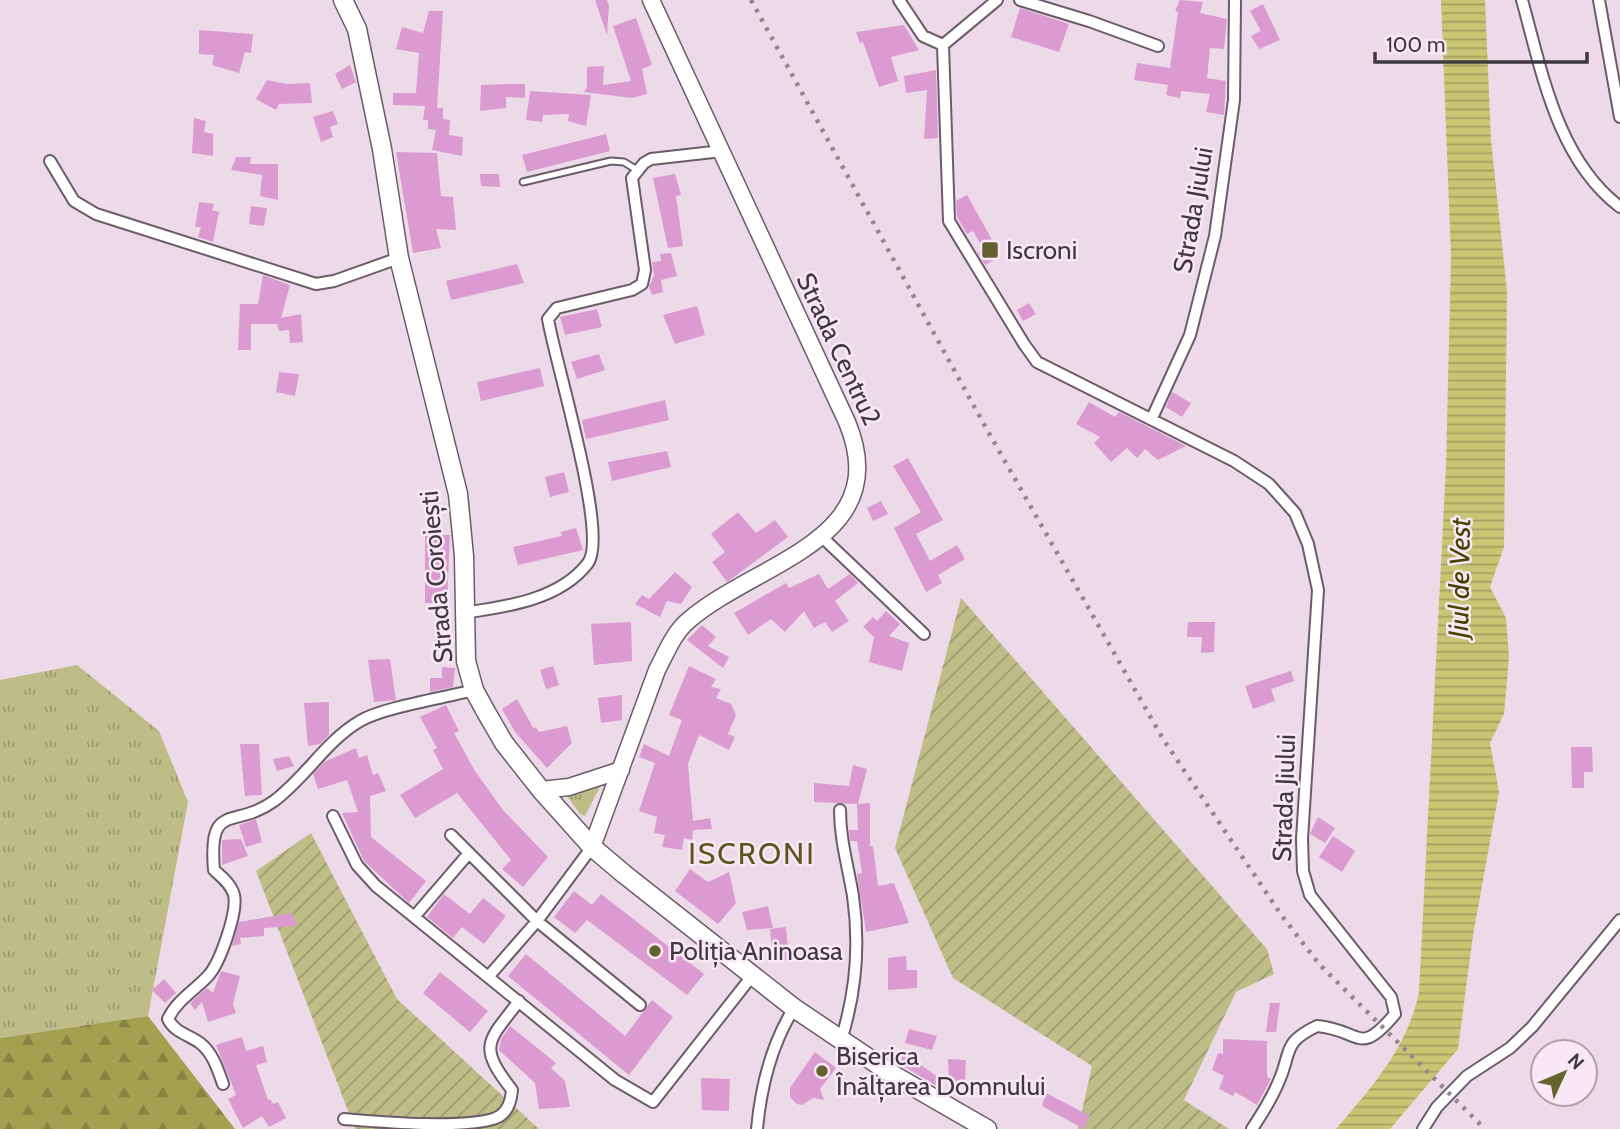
<svg xmlns="http://www.w3.org/2000/svg" width="1620" height="1129" font-family="Cabin,sans-serif">
<style>
.grass{fill:url(#grass-tufts)}
.forest{fill:url(#forest-firs)}
.garden{fill:url(#garden-furrows)}
.water{fill:url(#water-rules)}
.building{fill:#db9bd1}
.lines{fill:none;stroke-linecap:round;stroke-linejoin:round}
.lane-casing{stroke:#6c5c69;stroke-width:9}
.street-casing{stroke:#6c5c69;stroke-width:14}
.secondary-casing{stroke:#6c5c69;stroke-width:19}
.primary-casing{stroke:#6c5c69;stroke-width:21}
.lane{stroke:#fff;stroke-width:5}
.street{stroke:#fff;stroke-width:10}
.secondary{stroke:#fff;stroke-width:16}
.primary{stroke:#fff;stroke-width:18}
.rail{stroke:#928690;stroke-width:4.5;stroke-dasharray:3.5 7;stroke-linecap:butt}
.poi-dot{fill:#64622f;stroke:#fae7f6;stroke-width:2.5}
.labels{text-anchor:middle;stroke-width:5;stroke-linejoin:round;paint-order:stroke}
.street-label{font-size:26px;fill:#3f383e;stroke:#fae7f6}
.poi-label{font-size:26px;fill:#3f383e;stroke:#fae7f6;text-anchor:start}
.water-label{font-size:28px;font-style:italic;fill:#454200;stroke:#fae7f6}
.quarter-label{font-size:30px;letter-spacing:2px;fill:#58561a;stroke:#fae7f6}
</style>
<defs>
<pattern id="grass-tufts" width="24" height="20" patternUnits="userSpaceOnUse" patternTransform="scale(1.75)"><rect width="24" height="20" fill="#bebd87"/><path d="M3 7l-1-3M5 7V3M7 7l1-3M15 17l-1-3M17 17v-4M19 17l1-3" fill="none" stroke="#9c9b70"/></pattern>
<pattern id="forest-firs" width="22" height="20" patternUnits="userSpaceOnUse" patternTransform="scale(1.75)"><rect width="22" height="20" fill="#a3a04f"/><path d="M5 1l3.5 6h-7zM16 11l3.5 6h-7z" fill="#868343"/></pattern>
<pattern id="garden-furrows" width="10" height="10" patternUnits="userSpaceOnUse" patternTransform="scale(1.75)"><rect width="10" height="10" fill="#bebd87"/><path d="M-1 1l2-2M0 10L10 0M9 11l2-2" fill="none" stroke="#9c9b70"/></pattern>
<pattern id="water-rules" width="6" height="5" patternUnits="userSpaceOnUse" patternTransform="scale(1.75)"><rect width="6" height="5" fill="#c8c573"/><path d="M0 2.5h6" fill="none" stroke="#a4a160"/></pattern>
</defs>
<rect width="100%" height="100%" fill="#ecdae9"/>
<path class="grass" d="M77 665 159 731 188 802 148 1016 0 1038V680Z
M601 785 585 816 580 814 564 792Z"/>
<path class="forest" d="M148 1016 235 1129H0V1038Z"/>
<path class="garden" d="M961 598 1267 949 1274 974 1236 992 1184 1100 1229 1129H1078L1092 1066 953 978 895 848Z
M311 833 397 999 539 1129H355L256 871Z"/>
<path class="water" d="M1441 0H1485L1491 140 1507 291 1504 547 1490 587 1506 618 1509 657 1504 714 1490 743 1499 792 1473 935 1458 1049 1390 1129H1336C1372 1087 1408 1047 1419 992L1446 466 1451 256Z"/>
<path class="building" d="M595 0H607L609 6 607 35Z
M1180 0 1203 2 1200 13 1227 19 1224 49 1210 48 1207 78 1226 81 1224 115 1206 112 1210 94 1181 91 1180 98 1166 95 1168 85 1134 80 1137 63 1170 68 1178 12 1175 11Z
M1263 4 1280 40 1259 49 1251 36 1261 31 1250 11Z
M1020 8 1069 24 1059 52 1011 37Z
M429 11H443L437 108H443V119L450 120 449 135 463 137 462 156 432 150 436 130 428 129V120H423L425 106 393 105V93H416L419 53 396 49 402 27 423 33Z
M636 18 652 65 642 69 647 94 632 98 584 92 587 88V67L604 66 603 85 631 81 613 26Z
M904 25 919 50 891 57 898 81 879 87 863 42 860 43 856 32Z
M199 30 253 34 251 53 245 52 239 73 212 65 214 55 199 54Z
M350 65 356 82 342 89 335 74Z
M936 70 938 138 924 139 927 90 906 93 904 76Z
M267 80 287 84 310 83 312 103 279 104 276 110 256 99Z
M507 84H525V98L506 97V108L480 111 481 85Z
M530 91 591 95 586 126 568 121 569 114 543 115 542 122 526 120Z
M333 111 338 124 330 127 333 137 321 142 313 117Z
M194 118 206 121 204 132 213 134V156L192 153Z
M606 134 610 151 527 172 522 155Z
M396 152 437 153 441 196 453 197 456 230 436 229 441 248 413 253Z
M236 157H251L250 164H278V200L260 196 262 175 231 170Z
M480 174H499L500 187 481 186Z
M675 174 681 195 676 196 683 246 668 248 653 178Z
M967 195 1001 256 985 265 978 253 984 250 973 231 967 234 957 217 956 201Z
M199 202 214 204 212 210 219 212 213 242 198 237 201 227H195Z
M251 206 267 208 264 226 249 224Z
M671 253 677 276 661 280 663 292 652 295 649 287 654 275 652 262 661 261 660 254Z
M517 264 524 283 451 300 446 281Z
M263 275 290 285 281 318 301 314 303 342 290 343 289 330 279 331 277 324H251V350H238L240 304H258Z
M1029 303 1036 314 1023 321 1017 310Z
M697 306 705 335 675 344 663 315Z
M597 309 602 327 565 335 560 317Z
M599 354 605 370 577 379 571 362Z
M540 368 544 386 481 401 477 382Z
M279 372 299 374 295 396 276 392Z
M1172 392 1191 403 1182 417 1166 407Z
M665 400 669 420 586 439 582 420Z
M1089 402 1115 417 1119 412 1186 446 1158 460 1145 449 1137 458 1127 448 1111 462 1094 443 1100 437 1076 424Z
M667 451 671 467 612 481 608 462Z
M908 458 943 520 916 534 930 561 957 545 965 559 938 575 942 583 926 592 894 528 921 512 893 466Z
M564 472 569 492 550 497 545 477Z
M881 501 888 514 873 521 867 508Z
M738 512 756 533 775 520 788 537 727 582 712 562 725 552 711 534Z
M576 528 583 550 518 565 513 547 562 536 561 532Z
M425 535H450L447 603H425Z
M675 572 692 587 681 604 667 601 660 617 635 604 642 595 649 599Z
M819 574 828 589 850 574 858 583 835 601 849 621 832 632 825 622 814 628 804 611 785 632 771 619 748 635 734 613 786 583 789 588Z
M886 611 900 624 889 636 909 643 902 671 869 662 874 637 863 627 873 617 877 621Z
M631 622 632 661 594 665 591 624Z
M1188 622H1215L1214 652 1201 653 1202 637H1187Z
M702 625 716 637 708 646 729 657 723 668 687 640Z
M390 659 396 700 374 702 368 660Z
M553 666 559 685 546 689 540 670Z
M689 666 716 679 711 687 721 689 716 698 731 704 736 715 728 734 735 737 729 750 699 735 688 764 693 821 710 818 712 829 693 830 692 840 684 838 682 850 662 847 665 835 654 833 657 817 639 811 655 763 639 757 644 744 669 756 682 720 669 715Z
M442 667 455 668 453 687 430 692V678H442Z
M1291 671 1294 681 1271 689 1275 701 1253 709 1245 686Z
M622 695V720L601 723 598 698Z
M517 699 534 729 536 727 539 732 567 726 572 743 547 768 515 732 502 709Z
M329 702V735L320 744 308 746 304 703Z
M446 705 459 731 454 733 475 771 503 810 548 857 523 887 502 869 511 860 457 793 415 818 400 795 443 769 433 750 437 748 420 717Z
M240 744H259L262 795 245 796Z
M1571 747H1592L1593 772H1584V788H1572Z
M356 748 359 758 367 755 373 775 378 773 386 791 370 796 371 837 426 881 409 903 364 861 342 813 358 812 347 780 318 789 313 774 324 762Z
M289 756 294 766 277 771 273 759Z
M853 765 867 769 858 804 870 803V846H873L878 886 894 883 909 923 866 932 857 874 862 873 857 841H850L849 830H858L857 804 814 802V783L849 786Z
M1318 817 1335 828 1325 843 1310 834Z
M256 819 262 842 246 847 239 825Z
M1333 836 1355 851 1342 872 1319 857Z
M241 839 248 856 222 865V840Z
M690 869 708 882 729 872 736 903 718 924 675 891Z
M574 891 592 905 601 894 704 974 687 995 587 920 575 933 554 917Z
M444 894 470 914 483 898 506 916 484 944 462 927 453 938 427 917Z
M768 906 773 928 747 930 742 912Z
M292 913 297 926 264 928V936L240 938 241 944 232 946 239 922Z
M786 927 789 960 773 962 770 929Z
M526 954 625 1036 652 1000 673 1017 629 1075 508 976Z
M906 956 907 970H917V988L888 990V958Z
M221 971 240 976 233 1004 236 1013 208 1022 202 1002 195 1010 190 1003 207 988 213 993Z
M440 972 488 1011 470 1032 423 993Z
M164 979 176 993 165 1003 152 990Z
M1270 1003H1280L1276 1032H1266Z
M510 1026 556 1063 551 1068 565 1081 570 1107 539 1109 535 1083 499 1050 501 1039Z
M909 1029 937 1036 932 1050 905 1043Z
M242 1037 246 1051 263 1046 267 1062 256 1065 268 1100 270 1099 273 1104 278 1102 286 1118 269 1127 262 1116 243 1128 228 1099 236 1095 216 1045Z
M1223 1039 1267 1041V1077L1271 1079 1257 1105 1235 1092 1233 1096 1219 1089 1224 1076 1212 1070 1218 1053 1223 1054Z
M815 1052 836 1068 820 1089 824 1100 813 1098 802 1105 797 1104 790 1097V1088Z
M903 1052 942 1080 938 1087 900 1064Z
M948 1059 966 1060 965 1082 949 1081Z
M701 1078 730 1079 729 1111 702 1110Z
M1046 1093 1090 1116 1084 1129 1042 1106Z"/>
<g class="lines">
<g class="lane-casing">
<path id="lane" d="M523 182 611 161 624 162 637 170"/>
</g>
<g class="street-casing">
<path id="street" d="M899 0 923 36 943 45
M1020 0 1089 21 1158 46
M1522 0C1542 72 1557 159 1620 207
M1599 0 1620 117
M943 45 949 221 1024 344 1037 362 1234 461 1269 484 1295 513 1308 544 1318 590 1302 839 1303 871 1310 895 1391 997 1395 1014C1358 1058 1362 1030 1317 1026 1282 1043 1292 1051 1279 1081 1272 1098 1262 1114 1252 1129
M943 45 997 0
M50 161 74 201 96 214 316 284 334 281 399 258
M1152 418 1190 335 1215 236 1234 100 1235 0
M822 537 924 634
M463 613C505 607 560 600 588 563 609 535 555 362 548 319L557 308 632 290 642 284 645 270 632 178 644 163 651 159 722 151
M840 810C840 840 848 866 853 896 860 945 856 993 841 1040
M333 816 357 865 376 886 615 1080 653 1102 752 976
M451 835 537 921 640 1005
M414 917 469 853
M489 976 537 921 592 847
M223 1084C218 1070 213 1053 200 1043 188 1034 175 1033 168 1019 177 1000 194 991 208 976 220 963 238 912 234 895 231 884 221 876 214 870 208 800 234 830 274 801 306 777 326 741 360 721 384 707 444 698 474 690
M344 1119C382 1122 458 1129 493 1119 507 1115 511 1103 512 1090 477 1045 488 1042 519 1001
M757 1129C761 1085 771 1045 794 1008
M1423 1129 1437 1107 1467 1076 1510 1048 1532 1027 1620 920"/>
</g>
<g class="secondary-casing">
<path id="secondary" d="M541 790 569 787 621 770
M592 847 657 670C666 653 674 632 689 620 758 561 896 540 847 422L651 0"/>
</g>
<g class="primary-casing">
<path id="primary" d="M343 0 357 29 382 149 399 258 458 494 464 556 466 661 474 690 486 712 504 743 541 790 592 847 624 874 794 1008 895 1076 987 1129"/>
</g>
<use href="#lane" class="lane"/>
<use href="#street" class="street"/>
<use href="#secondary" class="secondary"/>
<use href="#primary" class="primary"/>
<path class="rail" d="M751 0 986 428 1163 739 1282 916 1319 964 1485 1129"/>
</g>
<g class="poi-dot">
<rect x="981" y="241" width="18" height="18" rx="3.5"/>
<circle cx="655" cy="951" r="7"/>
<circle cx="822" cy="1071" r="7"/>
</g>
<g class="labels">
<g class="street-label">
<text transform="translate(1193 210) rotate(-80)" y="9">Strada Jiului</text>
<text transform="translate(839 349) rotate(65)" y="9">Strada Centru2</text>
<text transform="translate(436 577) rotate(-95)" y="9">Strada Coroiești</text>
<text transform="translate(1284 798) rotate(-88)" y="9">Strada Jiului</text>
</g>
<g class="poi-label">
<text x="1006" y="259">Iscroni</text>
<text x="669" y="960">Poliția Aninoasa</text>
<text x="836" y="1065">Biserica<tspan x="836" dy="30">Înălțarea Domnului</tspan></text>
</g>
<g class="water-label">
<text transform="translate(1459 578) rotate(-89)" y="10">Jiul de Vest</text>
</g>
<g class="quarter-label">
<text x="752" y="864">ISCRONI</text>
</g>
</g>
<g transform="translate(1564 1073) rotate(46)"><circle r="33" fill="#fae7f6" stroke="#afa1ac" stroke-width="2"/>
<path d="M0-5L12 26L0 18L-12 26Z" fill="#64622f"/>
<text y="-10" font-size="19" font-weight="bold" text-anchor="middle" fill="#3f383e">N</text>
</g>
<path d="M1375 52v10h212v-10" fill="none" stroke="#3f383e" stroke-width="3.5"/>
<text x="1386" y="52" font-size="21" fill="#3f383e" stroke="#fae7f6" stroke-width="5" paint-order="stroke">100 m</text>
</svg>
